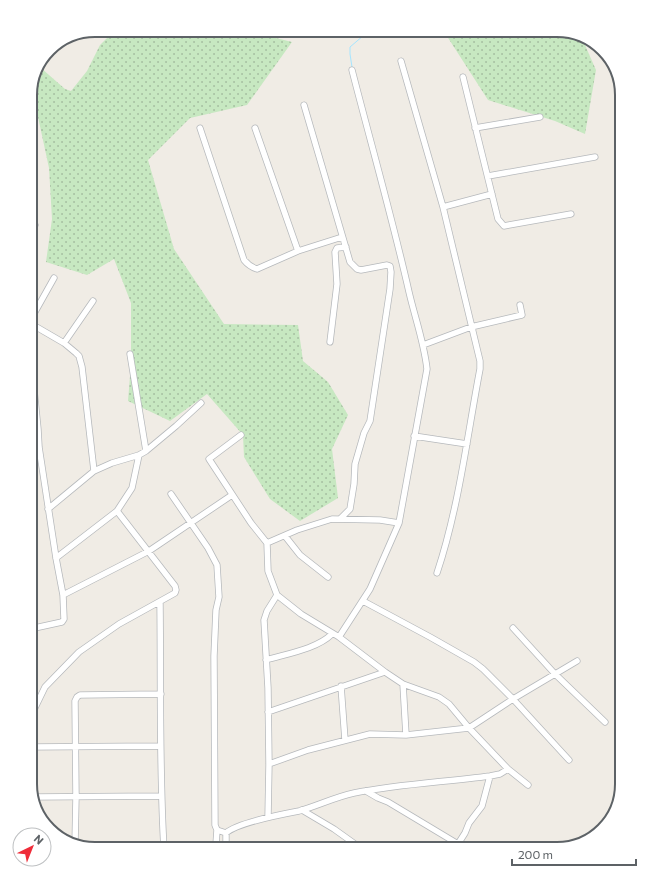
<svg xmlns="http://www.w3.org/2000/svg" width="652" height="879" font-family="Commissioner,sans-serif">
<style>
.grass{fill:url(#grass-dots)}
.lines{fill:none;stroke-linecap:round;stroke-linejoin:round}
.stream{stroke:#a6e5ff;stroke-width:1}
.minor-casing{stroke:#b6b9bc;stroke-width:7}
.minor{stroke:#fff;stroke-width:5.5}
.rim{fill:none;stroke:#5d6266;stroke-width:2}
</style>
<defs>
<pattern id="grass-dots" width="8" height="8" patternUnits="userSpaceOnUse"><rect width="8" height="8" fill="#c7e8c1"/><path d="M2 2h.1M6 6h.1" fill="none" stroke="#a5bfa1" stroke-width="1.8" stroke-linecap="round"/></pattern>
</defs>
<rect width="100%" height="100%" fill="#f0ece5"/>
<path class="grass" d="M115 30H244L292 42 247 105 190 118 148 160 174 249 224 324 298 325 303 361 328 382 348 415 332 449 338 498 300 521 270 499 244 457 243 435 207 394 170 421 128 401 131 364V303L114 259 87 275 46 262 52 219 49 168 35 103 30 105V90L41 68 65 89 71 91 87 71 100 45Z
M443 30H561L581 36 596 70 585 134 555 121 488 100Z"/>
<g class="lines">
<path class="stream" d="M352 67 350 54V47L370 30"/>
<g class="minor-casing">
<path id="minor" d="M401 61 443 207 480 361V369C467 437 459 507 437 573
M463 77 498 219 504 226 509 225 571 214
M304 105 350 262 357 269 361 270 387 265 390 266 391 272 390 289 370 421 364 433 355 464 354 484 350 509 340 519
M200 128 244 260C248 265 251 267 257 269L298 251 339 238 343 239
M255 128 298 251
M475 128 540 117
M488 176 595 157
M443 207 492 194
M30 230 35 225
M54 278 31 319 33 325 64 343 76 353 79 356 82 367 94 471
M330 342 337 284 335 252 337 248 346 247
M64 343 93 301
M423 345 471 327 522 315 520 305
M130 354 146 451
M241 435 209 459 251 523 267 543 268 571 277 595 301 614 339 637 385 672 403 684 439 697 449 704 469 728 508 769 528 785
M414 436 467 444
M30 443 39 447
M171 494 208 548 217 565 219 597 216 610 214 656 215 825 217 830 226 833
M48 509 94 471 112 463 139 455 146 451 176 426 201 403
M285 536 300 555 328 577
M267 543 297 530 332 519 380 520 399 523
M56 558 117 511 132 488 139 455
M63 595 149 551 232 495
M363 601 430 637 474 662 483 669 513 699 569 760
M160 603C161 685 159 767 164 849
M513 628 555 674 605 722
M30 629 62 622 64 619 63 595 56 558 39 447 38 429 34 389 30 385
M339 637 370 589 399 523 427 369C424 342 415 318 409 292 392 217 371 144 352 70
M266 660C286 654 317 649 332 634
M403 684 406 735
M341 686 345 740
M268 712 385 672
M30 718 45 687 79 652 119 624 175 593 176 590 175 586 117 511
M30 747 160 746
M269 764 308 750 370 734 406 735 469 728 513 699 577 661
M366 791 378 798 388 802 458 844 465 849
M33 797 161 796
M302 810 334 829 362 849
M268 817 269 764 268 688 264 620 267 611 277 595
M75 844 76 797 75 701 77 697 80 695 161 694
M458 844 465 833 469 823 482 806 490 776
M226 846V833C237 823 283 814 299 811 317 806 335 797 354 793 399 784 445 782 490 776L500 774 508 769
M167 849 216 844 240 849
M217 849 216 844 217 830"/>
</g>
<use href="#minor" class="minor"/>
</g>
<path d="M0 0H652V879H0ZM95 37H557A58 58 0 0 1 615 95V784A58 58 0 0 1 557 842H95A58 58 0 0 1 37 784V95A58 58 0 0 1 95 37Z" fill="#fff" fill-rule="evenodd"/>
<path class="rim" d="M95 37H557A58 58 0 0 1 615 95V784A58 58 0 0 1 557 842H95A58 58 0 0 1 37 784V95A58 58 0 0 1 95 37Z"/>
<g transform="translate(32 847) rotate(43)"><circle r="19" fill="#ffffff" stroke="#bec0c2"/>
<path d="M0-3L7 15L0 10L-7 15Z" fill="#ef2c39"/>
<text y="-6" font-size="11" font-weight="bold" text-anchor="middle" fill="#5d6266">N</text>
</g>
<path d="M512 859v6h124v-6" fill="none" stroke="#5d6266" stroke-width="2"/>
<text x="518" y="859" font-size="12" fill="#5d6266" stroke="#ffffff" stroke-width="3" paint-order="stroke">200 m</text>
</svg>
